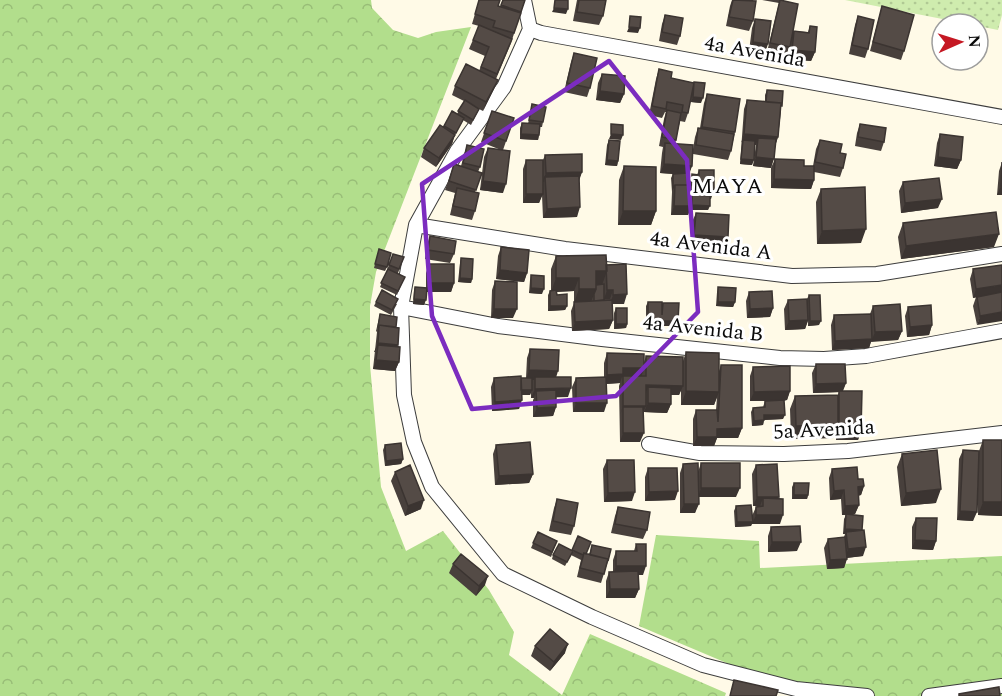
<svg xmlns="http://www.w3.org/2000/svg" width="1002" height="696" font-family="Spectral,serif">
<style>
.grass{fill:url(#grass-dots)}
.forest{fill:url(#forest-crowns)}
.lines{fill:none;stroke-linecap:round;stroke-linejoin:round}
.street-casing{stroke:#3d3d3d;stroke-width:16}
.street{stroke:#fff;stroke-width:14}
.wall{fill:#48403c}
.shaded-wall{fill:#3b3431}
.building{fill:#544b46;stroke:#3b3431;stroke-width:1.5}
.marked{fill:none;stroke:#7b2cbf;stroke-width:4.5;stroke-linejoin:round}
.labels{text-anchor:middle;stroke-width:6;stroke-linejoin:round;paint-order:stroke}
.street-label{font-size:21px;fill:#0a0a0a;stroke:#fff}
.neighbourhood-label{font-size:22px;letter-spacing:1.5px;fill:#0a0a0a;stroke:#fff}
</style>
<defs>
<pattern id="grass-dots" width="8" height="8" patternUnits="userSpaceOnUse" patternTransform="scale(1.5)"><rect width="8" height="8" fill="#cfecae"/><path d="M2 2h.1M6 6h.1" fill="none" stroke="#b0c994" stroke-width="1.8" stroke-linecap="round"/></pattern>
<pattern id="forest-crowns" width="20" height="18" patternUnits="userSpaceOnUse" patternTransform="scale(1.5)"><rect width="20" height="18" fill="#b2de8c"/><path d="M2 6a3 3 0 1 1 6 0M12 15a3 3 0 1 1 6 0" fill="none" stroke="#98bd77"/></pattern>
</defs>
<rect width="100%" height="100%" fill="#fffae7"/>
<path class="grass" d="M845 0H1002V15L998 30 978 26V24H968Z"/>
<path class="forest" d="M0 0H371L372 8 393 30 418 38 436 32 471 27 376 272 370 306V365L381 487 406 551 443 531 489 590 514 632 509 655 562 695 590 634 726 693 725 696H0Z
M656 535 759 541 760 568 1002 556V696H800V694L639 626Z"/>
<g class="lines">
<g class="street-casing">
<path id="street" d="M524 0 530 29 541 33 1002 117
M530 29 504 87 457 151 416 225 401 307 404 395 414 442 432 487 503 574 592 617 703 665 796 689 867 696
M416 225 565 249 792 276 877 274 1002 254
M401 307 498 326 602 339 780 358 824 359 866 356 1002 331
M649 444 700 453 784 454 848 451 1002 433
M929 696 1002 686"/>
</g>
<use href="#street" class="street"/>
</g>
<path class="wall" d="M479 0 500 7 503 0H525L511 43 496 79 494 89 483 111 479 109 471 125 463 120 454 137 452 144 436 167 421 157 424 148 444 127 452 111 457 114 464 101 452 95 455 86 479 71 485 56 469 49 479 26 472 24Z
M577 0H606L603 16 599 25 573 21Z
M732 0H753V21L749 31 726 26 730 6Z
M762 0H781L791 39 794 31 808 32 810 26 815 52 811 61 789 59 791 42 786 56 767 52 779 3Z
M882 6 904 51 901 60 870 51Z
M665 15 680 36 677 45 659 41 662 24Z
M858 16 868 49 865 58 849 54 855 25Z
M755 19 765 53 749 51 752 28Z
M574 53 590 88 587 97 564 92 571 62Z
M659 69 671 78 694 83 701 103 691 102V97L688 113 685 122 680 121 675 144 693 149 695 137 698 128H700L704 103 707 94 735 132 731 151 728 160 693 154 692 166 688 175V185L692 174 697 175 699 170 711 199H710L708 210H690V209L688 215H671L672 192 671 178 673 174 660 173 662 153 663 147 659 146 664 119 666 112H665L662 118 649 115 656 79Z
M602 74 624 94 620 103 596 100 598 83Z
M767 90 781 111 778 137 775 146 771 168 753 166 756 145 755 144 752 165 740 164 744 109 747 100 765 102V95Z
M532 104 543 122 542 127H540L539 135 538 140 520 139V128L522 123 528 124Z
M492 111 514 118 503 150V193L480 190 484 157 488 148 501 150 481 142Z
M860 124 884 142 881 151 855 146 857 133Z
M940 134 961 160 957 169 934 166 937 143Z
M609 140 618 161 617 166 605 165 607 145Z
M820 140 840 153 843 168 840 177 814 172V180L811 189 771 188V168L775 159 804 166H813L816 149Z
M467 145 480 167 478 172 482 173 475 192V211L472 220 450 215 455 193 445 190 454 164 461 166Z
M545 155 582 172 579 179 577 217 543 218 542 195 539 203H523V169L526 160H543Z
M1002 162V195H997L999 171Z
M624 166 656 211 651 225H618L619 180Z
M903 182 938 208 901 213 899 191Z
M821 189 861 243 817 244 816 202Z
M696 213 725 246 691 244 692 222Z
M903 223 994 247 901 259 898 237Z
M430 236 454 254 450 263 425 259 427 245Z
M501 247 527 273 524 282 496 279 498 256Z
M379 249 387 267 385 271 374 268Z
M393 254 404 257 398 273 403 281 397 295 380 287 387 270Z
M556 256 606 265 624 304H612L613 320 609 329 572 331 571 311 574 303V291L557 292V295L567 306 565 310 548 311V295L550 291H551V269Z
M461 258 472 279 471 283 458 282 460 263Z
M429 264 454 283 451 292H427L424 305 413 304 414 291 415 287 426 288V273Z
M1002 265 977 325 973 306 976 297 973 298 970 279 973 269Z
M531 275 542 294 529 293 530 280Z
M495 281 513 318H491L492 290Z
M718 287 735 302 733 307 716 306 717 292Z
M749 292 773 308 770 317 747 318 746 301Z
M809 295 819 325 808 326V321L805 329 785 330 784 309 788 300 807 299Z
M376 302 397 304 391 315 374 306Z
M648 302 662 307 663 303 676 326H646V306Z
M873 306 902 331 898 340 871 341 869 348 832 350 831 325 834 315 870 314Z
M908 307 932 325 929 335 907 337 905 316Z
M616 308 627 324 626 328 614 329V313Z
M380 314 395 327 399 362 395 371 373 369 377 332 376 331Z
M530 349 556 377 568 397H556V407L553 416 533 417V400L534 398H531V392L530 395H522L519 409 492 411 491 387 494 378H526L527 358Z
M686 352 719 371 721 365 742 428 738 438H717L714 446H693V419L696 410H716L717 397 714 405H681V390L679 395H671V404L667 413 644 412V410L640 442H620L619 386 622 377 620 383 606 384 604 412H573L572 387 576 378 604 377V363L607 353 644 362 646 356 683 361Z
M816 364 846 383 843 391 861 431 858 440H836V433L834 438 791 439 790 409 795 396 838 395 839 392 813 393 812 373Z
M753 367 790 391 787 400 784 401 783 419 764 420 763 425 752 426 751 412 753 408 763 407 765 401H777H750V376Z
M983 440 1002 516 978 515V479L973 521 957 520 959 459 963 450 979 451Z
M385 445 403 459 401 464 385 466 383 450Z
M496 445 533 474 529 483 495 485 493 454Z
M902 454 936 503 901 506 897 467Z
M607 460 632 501 604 502 603 469Z
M701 463 736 497H699L695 513H680V473L683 464 698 472Z
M756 465 778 499 780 524H752V522L751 526 735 527 734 511 736 506 752 516 756 507 760 506H753L752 474Z
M648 468 675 500 645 501V477Z
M832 469 864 486 861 495 858 496 859 505 855 514 851 515 862 530 863 556 847 558 844 568 827 569 824 548 828 539 844 537 845 534H843L844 519 846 515H842L841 499 830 500 829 478Z
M395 472 421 509 405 516 391 481Z
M794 483 808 495 807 499H792V487Z
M557 499 574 526 571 535 549 531 554 508Z
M618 507 647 530 643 539 611 533 615 516Z
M916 518 936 541 933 550 912 549V527Z
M771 527 797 551 768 552V536Z
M538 532 557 541 551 557 531 548Z
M636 544 643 575H638L639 589 635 598H606V581L609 572H613V560L616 551H634Z
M592 545 608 561 601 583 577 577 581 560 571 555 565 566 552 559 553 555 572 551 589 555Z
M453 564 485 585 476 596 449 573Z
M535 646 565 653 550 671 531 656Z"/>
<path class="shaded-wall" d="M554 8 568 9 566 14 552 12Z
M629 27 640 28 638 33 627 32Z
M753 42 768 44 765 53 749 51Z
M792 50 815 52 811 61 789 59Z
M498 80 494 89 483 111 486 102Z
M600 91 624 94 620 103 596 100Z
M693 97 703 98 701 103 691 102Z
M521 134 539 135 538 140 520 139Z
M611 134 623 135 621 140 609 139Z
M744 134 778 137 775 146 758 138 756 145 742 143 743 140 741 143Z
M455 135 452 144 436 167 439 158Z
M756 157 774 159 771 168 753 166Z
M938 157 961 160 957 169 934 166Z
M741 159 754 160 752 165 740 164Z
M607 160 618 161 617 166 605 165Z
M664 164 692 166 689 175 660 173Z
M582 172 579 181 545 177 544 182H542L546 173Z
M774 179 814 180 811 189 771 188Z
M483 181 506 184 503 193 480 190Z
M1001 186H1002V195H997Z
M691 190H714L711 199H692V195L691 199Z
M526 194H543L539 203H523Z
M942 199 938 208 901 213 905 203Z
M692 205 710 206 708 210H690Z
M674 206H691L688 215H671Z
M580 207 577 217 543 218 547 209Z
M623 211H656L651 225H618Z
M866 229 861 243 817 244 822 231Z
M999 234 994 247 901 259 906 246Z
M694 235 728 237 725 246 691 244Z
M500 270 527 273 524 282 496 279Z
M596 271H607L602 285H591Z
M460 278 472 279 471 283 458 282Z
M556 278H579L574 291 551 292Z
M430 283H454L451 292H426Z
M1002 285V293L973 298 976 289Z
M531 288 544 289 542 294 529 293Z
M579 289H596L591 302 574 303Z
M607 290H613L610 299H604Z
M627 294 624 304H610L613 295Z
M414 299 426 300 424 305 413 304Z
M718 302H735L733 307 716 306Z
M550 306H567L565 310 548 311Z
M773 308 770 317 747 318 750 309Z
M494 309H517L513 318H491Z
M1002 312V321L977 325 980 316Z
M613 320 609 329 572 331 575 322Z
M808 320 805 329 785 330 789 321Z
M648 321H678L676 326H646Z
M810 321H821L819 325 808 326Z
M616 324H627L626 328 614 329Z
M932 325 929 335 907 337 910 327Z
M902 331 898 340 871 342 875 332Z
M872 339 869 348 832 350 835 341Z
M378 343 398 345 394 354 378 345 375 352H374Z
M376 360 399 362 395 371 373 369Z
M623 368H644L641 378 622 377 620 383 604 384 607 375Z
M529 370 558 371 555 381 535 377 534 380H526Z
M846 383 842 392 813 393 816 384Z
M646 385 683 386 679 395H648V387L645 395Z
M571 388 568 397 536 398V391L534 398H531L535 389Z
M521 390H532L530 395H519Z
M686 391 719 392 714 405H681Z
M790 391 787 400 750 401 754 392Z
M522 400 519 409 492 411 495 402Z
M576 403H607L604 412H573Z
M648 403 671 404 667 413 644 412Z
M623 406H646L642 415 623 407 620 415Z
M556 407 553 416 533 417 537 408Z
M764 415H785L783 419 762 420Z
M764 420 763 425 752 426 754 421Z
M838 425 834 438 791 439 796 426Z
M742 428 738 438H717L714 446H693L697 437 717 429Z
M839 431H861L858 440H836Z
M623 433H644L640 442H620Z
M403 459 401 464 385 466 386 461Z
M533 474 529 483 495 485 499 476Z
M864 486 861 495 854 496 858 487Z
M701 488H740L736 497H698Z
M941 489 936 503 901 506 906 493Z
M844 490 841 499 830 500 834 491Z
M678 491 675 500 645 501 649 492Z
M635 492 632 501 604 502 608 493Z
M794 495H808L807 499H792Z
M757 497H779L775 506 763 498 760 506H753Z
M424 500 421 509 405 516 408 506Z
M983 502H1002V516L978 515Z
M684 504H699L695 513H680Z
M859 505 855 514 842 515 845 506Z
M960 511 977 512 973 521 957 520Z
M756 515H783L780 524H752Z
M737 522H753L751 526 735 527Z
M845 529 862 531 846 532 845 534H843Z
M915 540 936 541 933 550 912 549Z
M772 542H801L797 551 768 552Z
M866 547 863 556 845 558 848 549Z
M847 559 844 568 827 569 830 560Z
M616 566H646L643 575H613Z
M488 576 485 585 476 596 479 586Z
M610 589H639L635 598H606Z
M568 644 565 653 550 671 554 662Z"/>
<path class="building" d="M479 0H500L498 6 521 13 514 33 493 27 495 21 475 14Z
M503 0H525L521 12 501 5Z
M555 0H568V9L554 8Z
M579 0H606L603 16 577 12Z
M733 0 756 1 753 21 729 17Z
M780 0 798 4 790 47 770 43Z
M882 6 914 15 904 51 873 42Z
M665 15 683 18 680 36 662 32Z
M630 16 641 17 640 28 629 27Z
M858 16 874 20 868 49 852 45Z
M755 19 771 21 768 44 753 42Z
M479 25 512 39 497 74 481 67 489 47 473 40Z
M810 26 817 27 815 52 792 50 794 31 809 33Z
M574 53 597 58 590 88 567 83Z
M466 64 498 80 486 102 455 86Z
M659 69 672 72 671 78 694 83 688 113 682 112 683 105 667 102 666 109 652 106Z
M602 74 625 76 624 94 600 91Z
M694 82 705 83 703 98 693 97Z
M767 90 783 91 782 106H781V103L766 102Z
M707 94 740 99 735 132 702 127Z
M465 100 479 109 473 120 458 111Z
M747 100 781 103 778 137 744 134Z
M532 104 546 107 543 122 529 120Z
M667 110 681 113 676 140 662 137Z
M452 111 464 118 456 133 444 126Z
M492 111 514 118 506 141 484 133Z
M522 123 540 124 539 135 521 134Z
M611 124 623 125V135L611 134Z
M860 124 886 128 884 142 858 137Z
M440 125 455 135 439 158 424 148Z
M698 128 734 134 731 151 696 145Z
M940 134 963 137 961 160 938 157Z
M758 138 776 139 774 159 756 157Z
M609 140 620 141 618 161 607 160Z
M743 140 755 141 754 160 741 159Z
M820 140 842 144 840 153 846 154 843 168 815 162Z
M665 143 693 145 692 166 664 164Z
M467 145 484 149 480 167 463 163Z
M488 148 510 151 506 184 483 181Z
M582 154V172L546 173 545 155Z
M775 159 804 160V166H814V180L774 179Z
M526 160H543V194H526Z
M1002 162V186H1001Z
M454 164 482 173 476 190 449 181Z
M624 166 656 167V211H623Z
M699 170H714V190H691V206H674L675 185H692V174L699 175Z
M688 173V185H675L673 188V174Z
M579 176 580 207 547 209 545 177Z
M939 178 942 199 905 203 903 182Z
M865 187 866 229 822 231 821 189Z
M457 188 479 193 475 211 453 206Z
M692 195 710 196V206L692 205Z
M996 212 999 234 906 246 903 223Z
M696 213 729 215 728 237 694 235Z
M430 236 456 241 454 254 428 250Z
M501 247 529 250 527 273 500 270Z
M379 249 391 253 387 267 375 264Z
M393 254 404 257 399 269 389 265Z
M606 255 607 271H596V289H579V278H556V256Z
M461 258 473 259 472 279 460 278Z
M429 264H454V283H430Z
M626 264 627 294 613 295V290H607L606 265Z
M1002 265V285L976 289 973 269Z
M388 269 405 277 398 291 381 283Z
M531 275 544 276V289L531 288Z
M495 281 517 282V309H494Z
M604 284V300L594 301V294L596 289V285Z
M415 287 427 288 426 300 414 299Z
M718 287 736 288 735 302H718Z
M382 290 398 299 392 310 376 302Z
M556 290 557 295 567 294V306H550V291Z
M772 291 773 308 750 309 749 292Z
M1002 292V312L980 316 977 297Z
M809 295H820L821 321H810Z
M807 299 808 320 789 321 788 300Z
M612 300 613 320 575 322 574 302Z
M648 302H662V315L663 303H679L678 321H648Z
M900 304 902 331 875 332 873 306Z
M931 305 932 325 910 327 908 307Z
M616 308H627V324H616Z
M380 314 397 317 396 327 379 325V327H378Z
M871 314 872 339 835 341 834 315Z
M379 325 399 328 398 345 378 343Z
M378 345 400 347 399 362 376 360Z
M530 349 559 350 558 371 529 370Z
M686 352 719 353V392L686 391Z
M607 353 644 354V368H623V374L607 375Z
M646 356 683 357V386L646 385V406H623V376H646Z
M816 364H845L846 383 816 384Z
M721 365H742V428L717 429V437H697L696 410H717L718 422Z
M790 366V391L754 392 753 367Z
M521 376 522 400 495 402 494 378Z
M535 377H571V388L535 389Z
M606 377 607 403H576V378Z
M521 378H532V390H521Z
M648 387 671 388V404L648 403Z
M556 390V407L537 408 536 391Z
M839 391H862L861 431H839Z
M838 395V425L796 426 795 396Z
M784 400 785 415H764V420L754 421 753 408 765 407V401Z
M623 407H643L644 433H623Z
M983 440H1002V502H983Z
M530 442 533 474 499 476 496 445Z
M401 443 403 459 386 461 385 445Z
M937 450 941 489 906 493 902 454Z
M963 450 979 451 977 512 960 511Z
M607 460H634L635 492 608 493Z
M698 463 699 504H684L683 464Z
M701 463H740V488H701Z
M777 464 779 497H757L756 465Z
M410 465 424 500 408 506 395 472Z
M857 467 858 479H863L864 486 858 487 859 505 845 506 844 490 834 491 832 469Z
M648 468H677L678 491 649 492Z
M794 483H809L808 495H794Z
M763 498 783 499V515H756V507L763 506Z
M557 499 578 503 574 526 553 521Z
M751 505 753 522H737L736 506Z
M618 507 650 512 647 530 615 524Z
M846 514 863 516 862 530 845 529Z
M916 518H937L936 541 915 540Z
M800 526 801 542H772L771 527Z
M864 530 866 547 848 549 846 532Z
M538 532 557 541 552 552 533 543Z
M578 536 591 542 586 554 584 553 583 555 572 550Z
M845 537 847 559 830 560 828 539Z
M559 544 573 551 567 562 553 555Z
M636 544H646V566H616V551H637Z
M592 545 611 549 608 561V559L590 555Z
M584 553 608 559 604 574 580 568Z
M461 554 488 576 479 586 453 564Z
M638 571 639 589H610L609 572Z
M550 629 568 644 554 662 535 646Z
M734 680 778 690 776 696H730Z
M999 687 1000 696H959V694Z"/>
<path class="marked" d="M609 61 687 160 698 312 616 396 472 409 432 316 422 184Z"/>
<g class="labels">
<g class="street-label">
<text transform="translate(755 51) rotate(10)" y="7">4a Avenida</text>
<text transform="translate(711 245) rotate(7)" y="7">4a Avenida A</text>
<text transform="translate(703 328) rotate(6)" y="7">4a Avenida B</text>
<text transform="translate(824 429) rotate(-3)" y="7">5a Avenida</text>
</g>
<g class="neighbourhood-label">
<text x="728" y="193">MAYA</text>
</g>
</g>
<g transform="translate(960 42) rotate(87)"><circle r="28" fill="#ffffff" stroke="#9d9d9d" stroke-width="1.5"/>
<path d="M0-4.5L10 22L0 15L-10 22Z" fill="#c51823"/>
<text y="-9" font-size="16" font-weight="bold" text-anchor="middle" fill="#0a0a0a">N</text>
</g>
</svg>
